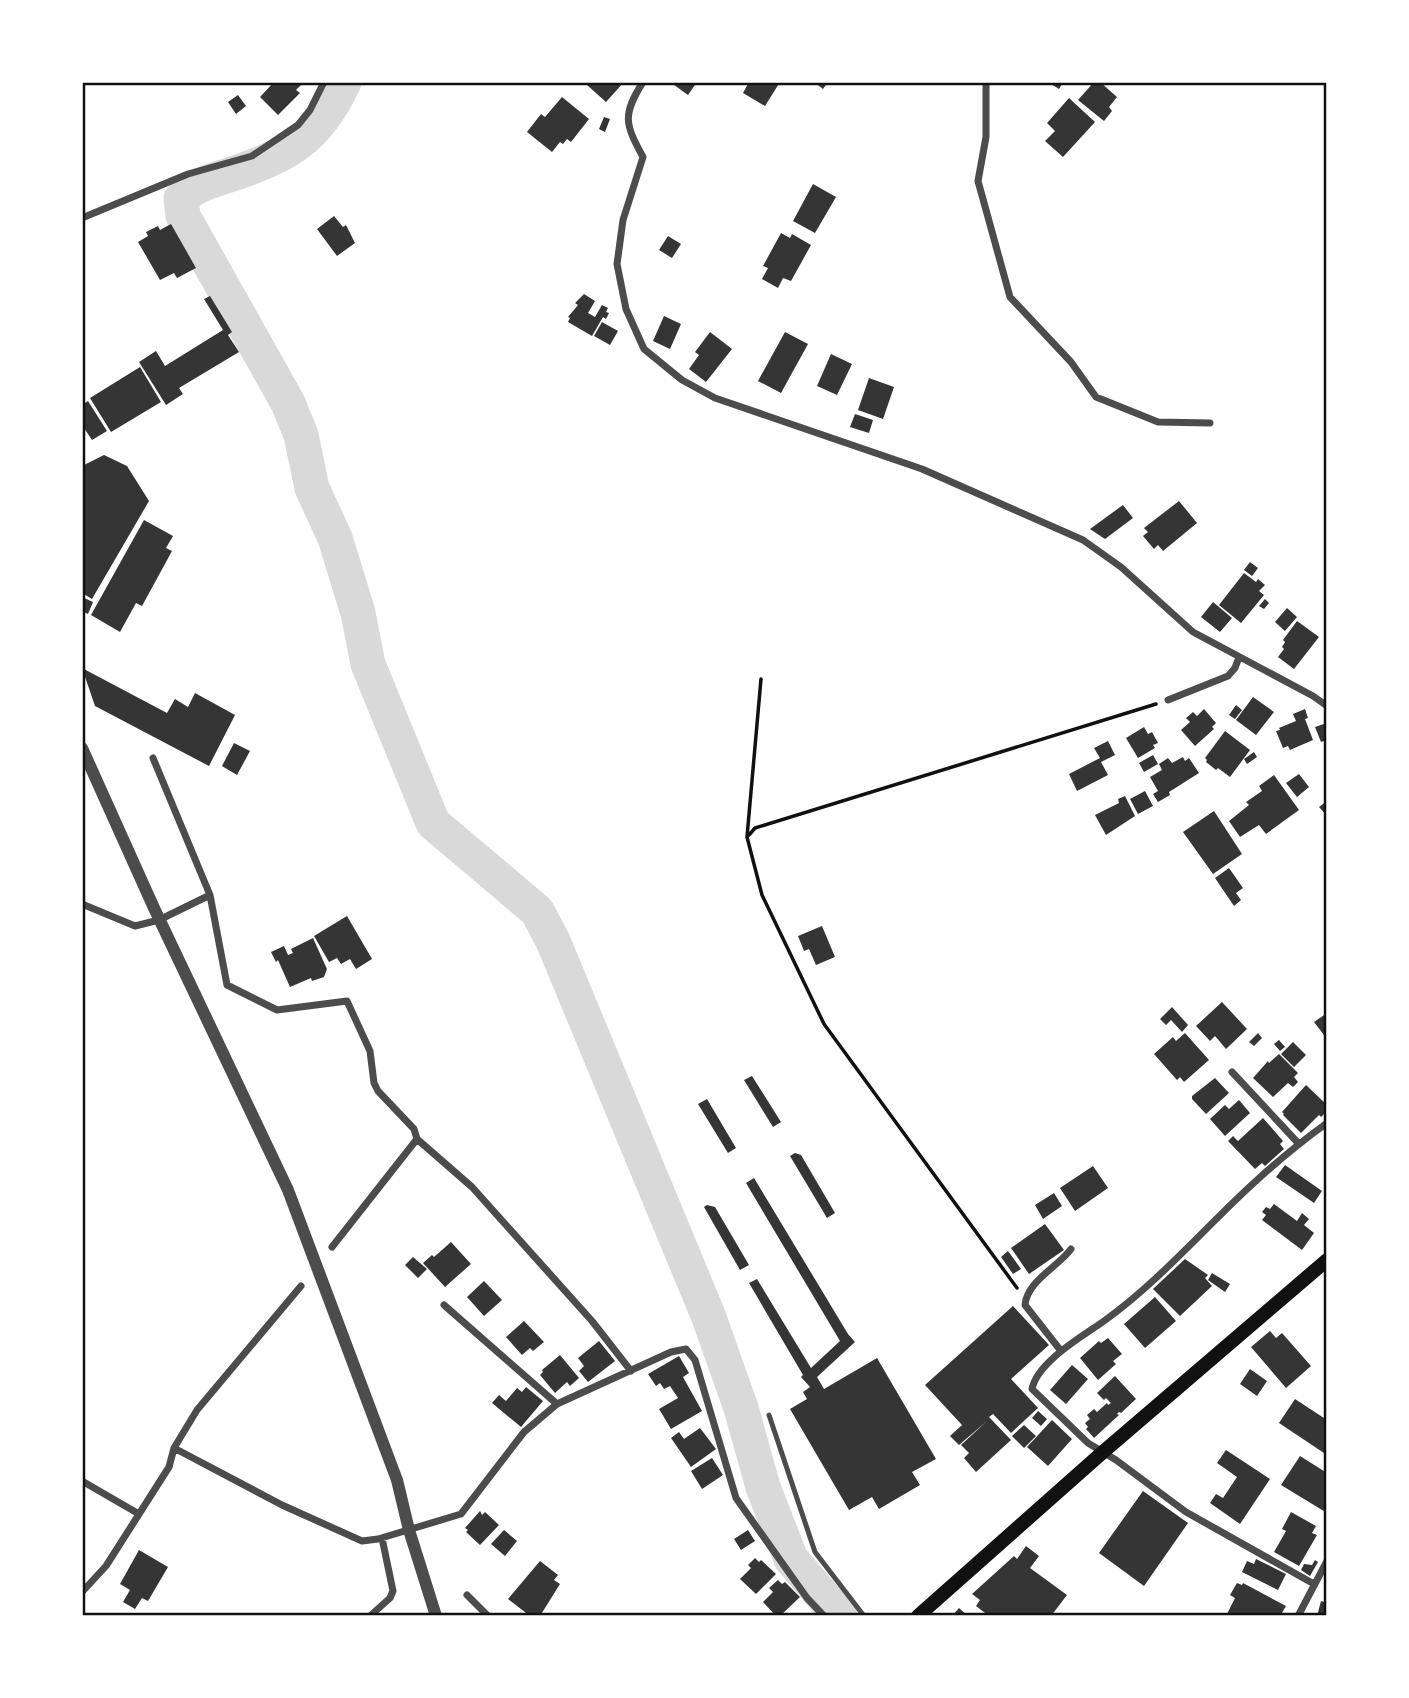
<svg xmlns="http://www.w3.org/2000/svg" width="1409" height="1698" font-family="'Noto Sans',sans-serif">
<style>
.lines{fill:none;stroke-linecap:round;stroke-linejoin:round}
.river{stroke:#d9d9d9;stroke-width:35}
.building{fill:#353535}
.path{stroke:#111;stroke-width:3.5}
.service{stroke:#4c4c4c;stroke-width:5}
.minor{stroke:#4c4c4c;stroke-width:7}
.tertiary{stroke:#4c4c4c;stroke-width:12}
.secondary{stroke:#111;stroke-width:14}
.neatline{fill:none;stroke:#111;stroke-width:2.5}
</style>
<rect width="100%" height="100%" fill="#fff"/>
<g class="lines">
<path class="river" d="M344 82C317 140 287 156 229 175 211 181 194 185 181 199L183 216 288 403 301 435 312 488 335 538 358 613 368 664 433 823 537 911 553 941 708 1315 741 1408 763 1487 791 1559 840 1616"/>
</g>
<path class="building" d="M274 82H304L296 90 300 93 278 115 260 97Z
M589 82H624L606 102 587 85Z
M670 82H697L688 95Z
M749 82H780L765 106 743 93Z
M814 82H828L823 89Z
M1048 82H1063L1059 89Z
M1094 82H1100L1117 97 1109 107 1112 111 1104 121 1078 100Z
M238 95 246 106 236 114 228 102Z
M562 97 589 119 571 142 567 139 563 144 560 142 552 152 527 132 541 114 545 117Z
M1069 98 1095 122 1063 157 1045 141 1055 131 1047 123Z
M604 117 610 119 605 132 599 129Z
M813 184 836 197 815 233 793 221Z
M334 216 343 227 346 225 355 243 337 256 317 229Z
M171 224 196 268 177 278 174 273 160 280 138 242 148 236 146 232 158 226 160 230Z
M781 233 790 238 792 234 811 245 791 281 783 278 778 288 762 279 768 268 763 266Z
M668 236 681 244 672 258 659 250Z
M584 294 595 301 588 313 595 317 602 305 608 308 606 312 609 313 606 319 603 317 592 336 568 322 570 318 568 317 578 305 575 303Z
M210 296 232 332 228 335 239 352 179 388 183 394 166 405 139 362 156 351 165 366 223 330 204 299Z
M664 316 681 324 670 349 653 341Z
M602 322 618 331 610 345 594 336Z
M710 332 732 349 706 382 689 369 699 355 695 352Z
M785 332 808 344 781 393 758 381Z
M831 354 852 364 837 395 817 386Z
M140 367 161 402 111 432 90 398Z
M869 378 894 387 883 419 858 410Z
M88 401 107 431 92 440 82 425V405Z
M855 414 873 420 869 433 850 427Z
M104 455 127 466 149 501 92 599 82 593V466Z
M1179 501 1197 523 1163 551 1158 545 1154 549 1143 536 1148 532 1144 528Z
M1123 505 1133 518 1105 539 1090 529Z
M144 520 173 536 166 548 172 551 142 606 136 603 120 632 91 615Z
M1250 562 1258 568 1252 576 1244 570Z
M1244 573 1256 582 1258 579 1265 585 1259 591 1264 595 1241 623 1219 605Z
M82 597 93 602 88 614 82 611Z
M1265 599 1269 603 1264 609 1259 606Z
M1213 602 1232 618 1220 632 1201 617Z
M1287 608 1297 617 1285 631 1275 622Z
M1297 621 1319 637 1294 669 1278 657 1284 649 1282 647 1285 642 1283 640Z
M82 668 167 713 175 699 188 707 195 693 235 715 209 766 95 706Z
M1253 697 1274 712 1256 735 1236 720Z
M1236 705 1242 710 1235 719 1229 715Z
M1204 709 1216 723 1212 727 1214 729 1195 746 1181 730 1190 722 1186 718 1193 712 1197 716Z
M1305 709 1308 718 1305 719 1313 740 1290 750 1288 746 1283 748 1276 731 1280 730 1279 728 1296 721 1293 714Z
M1327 723V740L1321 742 1315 727Z
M1144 727 1148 734 1152 732 1158 743 1153 745 1155 748 1138 758 1126 738Z
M1225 731 1250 750 1230 777 1218 768 1216 770 1206 762 1207 760 1205 758Z
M1108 741 1115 755 1101 762 1108 775 1077 791 1069 774 1100 758 1094 748Z
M234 743 250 751 237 775 222 766Z
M1254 752 1257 757 1247 764 1244 759Z
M1153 755 1158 764 1144 772 1139 763Z
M1183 757 1185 761 1189 758 1199 773 1169 792 1170 795 1158 802 1153 794 1158 791 1150 777 1162 770 1159 764 1168 758 1172 763Z
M1299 774 1309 787 1297 797 1286 783Z
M1274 775 1299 810 1266 834 1259 825 1240 837 1229 821 1249 805 1246 802 1262 791 1259 786Z
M1145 791 1153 806 1138 814 1130 799Z
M1125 796 1135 816 1106 835 1095 815 1119 803 1118 799Z
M1327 801V816L1319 807Z
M1214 811 1242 854 1213 874 1183 832Z
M1229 868 1243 888 1236 893 1241 900 1234 906 1215 878Z
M347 916 372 959 356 969 350 959 341 964 337 958 329 962 314 936Z
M822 926 835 957 816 965 809 949 804 951 798 936Z
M313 938 327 969 324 977 312 981 311 978 290 987 278 960 276 962 271 952 284 946 288 955 293 953 291 949Z
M1222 1002 1247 1029 1226 1049 1215 1036 1210 1041 1196 1026Z
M1172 1007 1188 1025 1182 1032 1171 1020 1166 1025 1160 1019Z
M1327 1013V1039L1314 1022Z
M1185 1033 1209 1060 1184 1082 1180 1077 1177 1080 1154 1054 1173 1037 1176 1041Z
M1258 1033 1262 1038 1254 1046 1249 1042Z
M1279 1040 1285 1047 1280 1051 1274 1044Z
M1293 1042 1306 1055 1294 1067 1281 1054Z
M1279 1054 1298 1073 1294 1077 1298 1082 1293 1087 1288 1083 1273 1097 1253 1078 1268 1061 1269 1063Z
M752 1076 781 1122 773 1127 744 1080Z
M1215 1078 1229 1093 1206 1114 1192 1099V1096Z
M1306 1085 1327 1105V1111L1321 1117 1319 1115 1301 1133 1283 1115 1284 1114 1282 1112Z
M707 1099 736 1148 728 1153 698 1104Z
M1239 1100 1250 1113 1225 1136 1210 1119 1225 1105 1229 1109Z
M1263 1118 1283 1141 1280 1144 1284 1149 1265 1166 1262 1163 1255 1169 1228 1141 1233 1136 1238 1141Z
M795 1153 801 1155 835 1213 827 1218 790 1156Z
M1285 1165 1322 1191 1314 1203 1276 1177Z
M1093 1166 1108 1188 1075 1211 1060 1188Z
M754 1178 848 1334 855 1342 817 1377 824 1389 877 1358 936 1459 912 1472 920 1485 879 1509 872 1497 849 1510 790 1409 807 1399 803 1392 810 1387 801 1377 803 1375 749 1283 757 1279 811 1368 840 1341 746 1183Z
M1054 1193 1062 1206 1043 1219 1035 1205Z
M1274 1204 1297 1221 1302 1213 1309 1219 1304 1225 1314 1233 1302 1250 1262 1220 1266 1215 1262 1212 1266 1207 1270 1209Z
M707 1205 715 1207 749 1265 740 1270 704 1207Z
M1045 1224 1064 1250 1029 1274 1011 1248Z
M451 1242 471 1264 445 1287 423 1263 432 1255 434 1257Z
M1008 1251 1021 1269 1013 1274 1001 1257Z
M413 1257 427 1269 418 1278 405 1265Z
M1185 1259 1208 1275 1205 1278 1212 1286 1180 1316 1153 1289Z
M1212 1273 1230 1284 1225 1292 1208 1280Z
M484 1281 502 1300 484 1316 467 1297Z
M1155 1297 1176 1321 1145 1348 1124 1324Z
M1013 1306 1049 1345 1011 1379 1038 1408 1011 1433 993 1414 989 1417 1011 1440 976 1472 964 1458 969 1453 961 1445 987 1421 959 1445 950 1436 962 1425 925 1385Z
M524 1321 544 1342 533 1351 530 1348 522 1355 506 1337Z
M1270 1331 1276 1338 1282 1333 1311 1366 1286 1388 1251 1347Z
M1108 1338 1122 1354 1113 1361 1116 1364 1098 1380 1080 1358 1099 1341 1101 1343Z
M599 1341 615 1361 588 1382 579 1371 584 1366 578 1358Z
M560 1355 579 1378 570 1386 567 1382 555 1393 540 1375 543 1372 542 1370Z
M679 1356 689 1373 683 1377 702 1411 671 1429 659 1409 678 1398 670 1386 664 1389 660 1383 656 1386 648 1374Z
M1072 1365 1088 1379 1066 1404 1050 1390Z
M1250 1369 1267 1381 1257 1396 1240 1384Z
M1115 1376 1136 1399 1121 1413 1119 1412 1117 1414 1119 1415 1094 1438 1086 1429 1088 1427 1085 1423 1090 1419 1087 1415 1094 1409 1097 1412 1107 1403 1108 1405 1111 1403 1106 1398 1104 1400 1097 1393Z
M526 1387 543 1401 521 1427 492 1403 499 1395 506 1401 517 1388 522 1392Z
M1295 1399 1327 1420V1455L1279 1423Z
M1038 1411 1047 1419 1041 1426 1032 1418Z
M1052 1420 1072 1439 1048 1466 1027 1447Z
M1024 1425 1036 1436 1024 1448 1012 1436Z
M700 1428 716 1449 691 1467 671 1438 679 1432 684 1439Z
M1226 1450 1270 1479 1240 1524 1210 1503 1216 1494 1223 1498 1237 1477 1217 1463Z
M1300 1456 1327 1473V1513L1281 1485Z
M712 1458 723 1475 702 1489 691 1471Z
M1143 1491 1188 1523 1144 1586 1099 1553Z
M480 1511 482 1515 485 1512 499 1525 480 1545 466 1532 468 1530 465 1528Z
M1291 1512 1316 1526 1312 1533 1317 1535 1299 1566 1274 1552 1286 1531 1282 1529Z
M504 1530 517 1541 505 1556 491 1544Z
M748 1530 755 1541 741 1550 734 1539Z
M1026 1546 1039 1556 1030 1568 1067 1595 1051 1616H989L976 1606 980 1600 972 1594 1014 1556 1017 1559Z
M139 1550 168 1567 148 1601 142 1598 135 1609 123 1602 130 1590 120 1584Z
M755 1558 759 1562 761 1560 776 1574 756 1594 740 1579 751 1568 748 1565Z
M1256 1559 1286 1574 1278 1590 1242 1572 1247 1561 1254 1564Z
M1315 1560 1318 1562 1310 1576 1301 1570 1304 1564 1312 1565Z
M540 1561 558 1575 554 1580 560 1584 540 1616H530L508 1599Z
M778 1580 782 1584 785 1582 800 1597 780 1616H776L763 1602 773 1592 769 1588Z
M1237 1583 1242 1585 1243 1583 1286 1606 1280 1616H1226L1235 1598 1230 1595Z
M1321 1601 1327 1603V1616H1317Z
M959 1608 968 1616H952Z"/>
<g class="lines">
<path class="path" d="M761 679 747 837 762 895 824 1024 1017 1288
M749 835 755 828 1156 704"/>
<path class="service" d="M769 1415 815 1552 864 1616"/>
<path class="minor" d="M643 82C622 115 625 124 643 157L623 220 617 264 626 309 644 349 682 380 715 398 922 469 1083 540 1121 567 1193 632 1313 696 1327 706
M986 82V137L978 181 1010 297 1071 362 1096 397 1158 422 1210 423
M82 218 188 174 252 156 298 125 310 110 324 82
M1168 700 1228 676 1235 668 1239 657
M153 758 210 895 227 985 277 1010 347 1001 370 1051 374 1083 378 1091 414 1129 417 1139 472 1187 592 1321 631 1371
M82 904 135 926 159 920 210 895
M1232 1072 1299 1144
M332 1247 417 1139
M444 1305 557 1404
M1061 1351 1025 1305C1027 1281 1058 1267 1071 1249
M174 1448 282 1505 362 1541 378 1539 461 1514 524 1432 557 1404 671 1352 686 1349 695 1360 736 1498 807 1598 824 1616
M82 1481 139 1514
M1314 1584 1186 1512 1116 1460 1088 1443 1032 1389C1037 1362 1083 1336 1104 1321 1161 1280 1205 1227 1257 1180 1279 1160 1302 1141 1327 1123
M82 1592 106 1566 169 1467 174 1448 197 1410 301 1286
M467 1595 488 1616
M370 1616 390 1598 393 1591 382 1538
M1298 1616 1327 1561"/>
<path class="tertiary" d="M82 748 154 908 288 1190 397 1480 409 1530 436 1616"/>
<path class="secondary" d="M918 1616 1103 1452 1327 1260"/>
</g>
<rect width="1409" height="1698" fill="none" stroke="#ffffff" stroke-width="168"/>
<rect x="84" y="84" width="1241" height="1530" class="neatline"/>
</svg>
